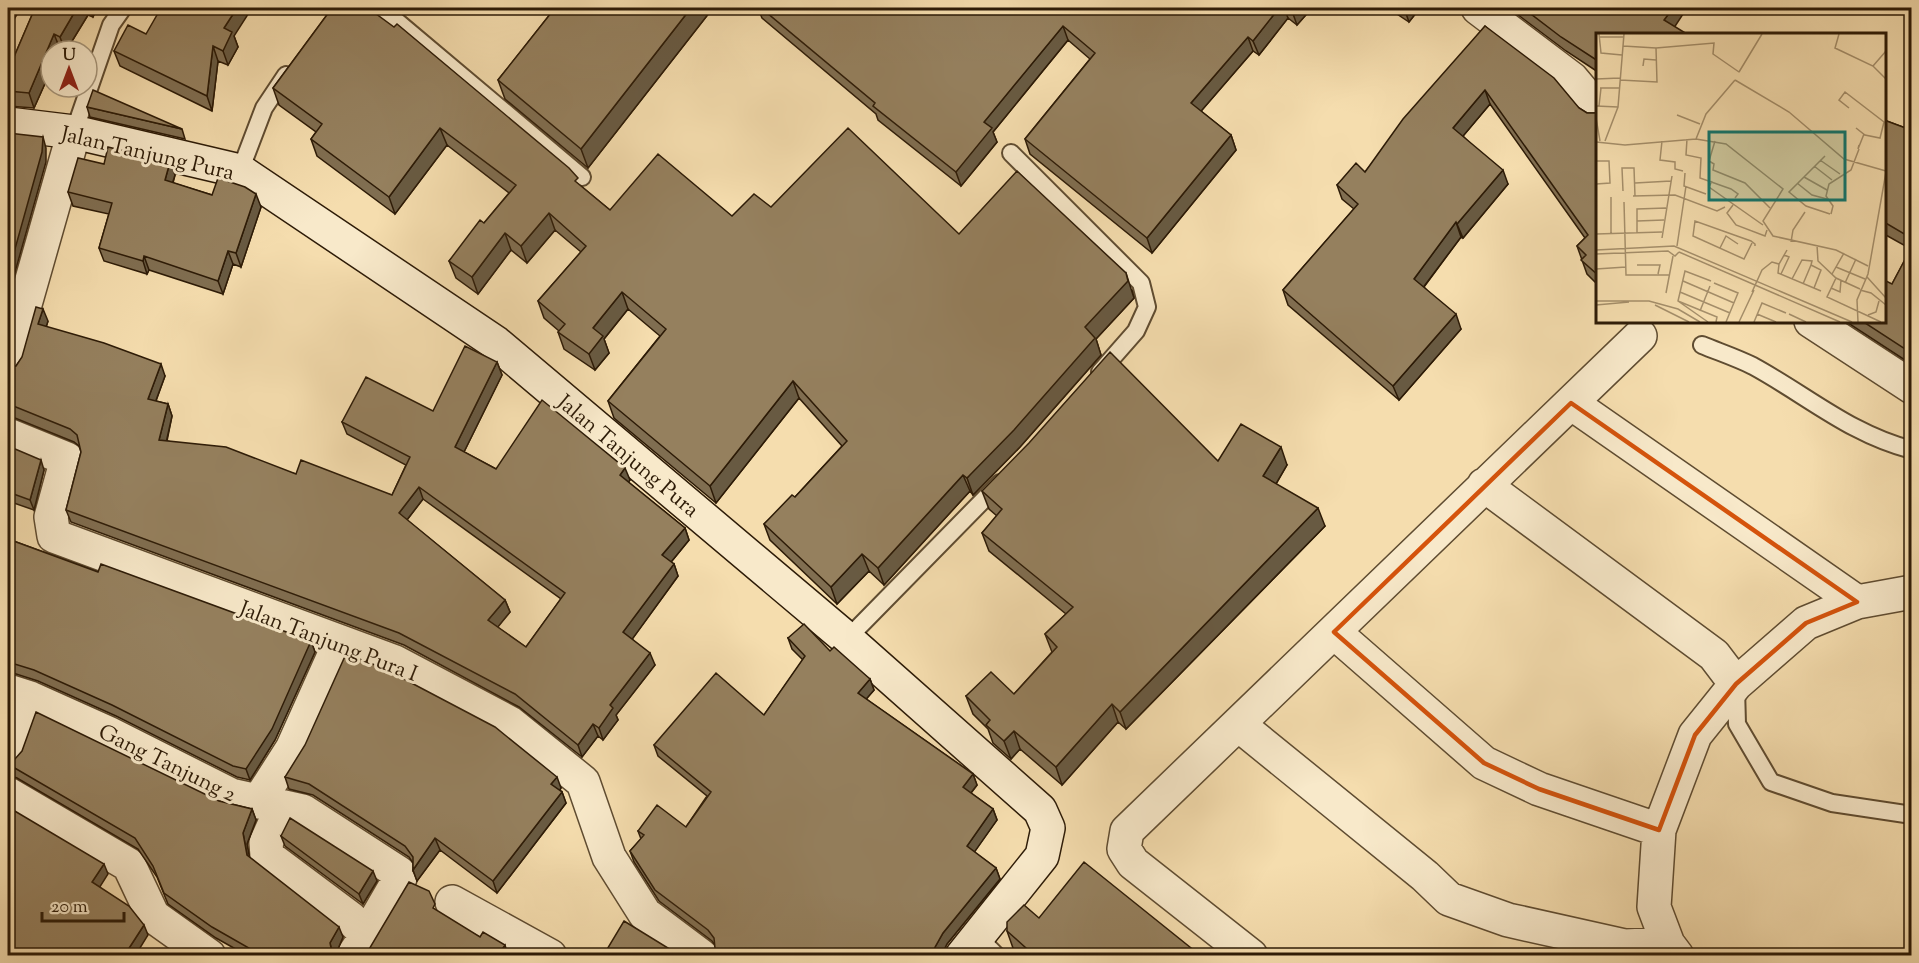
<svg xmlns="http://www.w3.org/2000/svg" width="1919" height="963" font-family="'Sorts Mill Goudy',serif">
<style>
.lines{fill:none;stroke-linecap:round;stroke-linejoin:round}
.lane-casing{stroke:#5f4c31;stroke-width:20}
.street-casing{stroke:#5f4c31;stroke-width:36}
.secondary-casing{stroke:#2d1b07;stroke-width:36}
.lane{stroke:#f8e9ca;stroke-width:16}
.street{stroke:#f8e9ca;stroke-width:33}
.secondary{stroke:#f8e9ca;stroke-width:33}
.wall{fill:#806e51;stroke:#2d1b07;stroke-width:1.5;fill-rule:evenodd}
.shaded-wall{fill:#685a42;stroke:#2d1b07;stroke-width:1.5}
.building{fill:#95805e;stroke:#2d1b07;stroke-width:1.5;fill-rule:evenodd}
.marked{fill:none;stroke:#d5530c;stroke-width:4.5;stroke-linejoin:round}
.labels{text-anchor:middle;stroke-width:6;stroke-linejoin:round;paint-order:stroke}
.street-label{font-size:22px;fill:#2d1b07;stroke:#f8e9ca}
.inset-road{fill:none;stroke:#a58f6b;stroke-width:1.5}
.view{fill:#0f766e;fill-opacity:0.15;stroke:#0f766e;stroke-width:3}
.inset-edge{fill:none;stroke:#2d1b07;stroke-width:3}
</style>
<rect width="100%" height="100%" fill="#f5ddae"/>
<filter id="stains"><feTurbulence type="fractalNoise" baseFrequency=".00333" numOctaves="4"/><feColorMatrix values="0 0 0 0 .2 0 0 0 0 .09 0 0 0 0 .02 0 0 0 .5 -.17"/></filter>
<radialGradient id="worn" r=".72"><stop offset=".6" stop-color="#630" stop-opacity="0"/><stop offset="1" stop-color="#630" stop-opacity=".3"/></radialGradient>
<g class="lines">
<g class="lane-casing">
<path id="lane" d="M381 8 582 177
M74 132 111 25 123 8
M1011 153 1141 283 1147 307 1136 331 1100 372
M240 171 264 108 286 75
M1702 345C1719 352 1737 358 1753 366 1808 396 1850 434 1912 450
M847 639 1000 483
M1736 688 1737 724 1771 782 1832 803 1912 815
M977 936 997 956"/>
</g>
<g class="street-casing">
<path id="street" d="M1478 8 1572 79 1598 110
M1811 321 1912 387
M8 364 74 132
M1571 403 1857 602
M8 435 67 459 51 517 54 536 395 662 510 723 583 782 609 857 645 914 701 956
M1484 485 1714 655 1736 684
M1334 632 1484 763 1539 789 1659 830
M8 691 30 698 108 733 231 795 303 811 399 873 400 878 367 935
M1239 725 1425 876 1449 899 1508 920 1625 946 1668 944
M8 755 30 698
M8 794 129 865 153 916 209 956
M258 802 292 749 340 642
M282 807 266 843 267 856 350 918 367 935 353 956
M452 902 550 956
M1251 956 1133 863 1124 849 1127 831 1640 336
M1677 956 1668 944 1654 907 1659 830 1695 735 1736 684 1806 623 1857 602 1912 592"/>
</g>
<g class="secondary-casing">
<path id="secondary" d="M8 124 74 132 240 171 496 343 847 639 1040 810 1048 828 1042 856 962 956"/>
</g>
<use href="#lane" class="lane"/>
<use href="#street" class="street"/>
<use href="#secondary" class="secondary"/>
</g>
<path class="wall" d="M35 8H97L93 17 88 15 66 51H63L60 49 51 51V70L34 108 8 106V71Z
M332 8 581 186 610 210 732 216 771 207 959 234 1132 290 1134 298 1096 339 1101 355 1020 447 973 495 970 491 884 585 869 571 837 604 770 540 764 524 795 497 842 446 799 398 716 503 614 418 608 401 660 336 628 309 604 339 609 353 595 370 564 349 558 332 559 331 544 318 538 301 581 252 555 230 527 263 511 250 478 294 456 278 449 261 484 223 509 193 447 145 395 214 317 156 311 139 316 132 279 105 273 88Z
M555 8H713L588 168 505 99 498 80Z
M758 8H1312L1297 25 1288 18 1259 55 1253 51 1201 111 1231 135 1236 150 1152 253 1030 154 1025 139 1090 59 1068 40 993 132 997 142 961 186 878 120 876 114 762 18Z
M1388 8H1420L1409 22Z
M1509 8H1687L1598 34V72L1566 51Z
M1485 26 1579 108 1587 113H1598V285L1587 274 1577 246 1585 238 1490 104 1463 136 1508 184 1463 238 1461 237 1424 287 1461 329 1399 400 1288 305 1283 290 1354 209 1342 199 1337 185 1365 172Z
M146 34 234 36 238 47 228 65 218 61 212 111 120 66 114 51Z
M87 107 182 129 185 139 90 117Z
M1884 120 1911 130V364L1845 321H1884L1892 284 1911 249 1884 234Z
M104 164 175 175 173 183 212 195 261 207 241 267 233 264 223 294 149 270 147 274 104 261 99 248 109 214 73 206 68 192Z
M48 321 46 327 165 376 156 401 168 404 172 416 167 441 296 474 392 495 406 465 347 434 342 422 433 411 497 362 502 375 464 452 496 469 630 480 628 482 685 528 689 540 671 562 674 564 678 576 632 639 655 665 616 715 618 720 603 740 598 736 582 757 519 707 404 645 71 522 66 510 81 452 79 446 74 442 15 418 8 417V368L16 366ZM423 499 561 599 526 647 497 627 510 612 505 600 407 520Z
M8 446 44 470 34 510 8 501Z
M1218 461 1287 465 1276 484 1325 526 1126 729 1118 722 1062 785 1020 749 1011 759 993 743 988 729 973 714 966 696 1014 694 1052 652 1045 634 1066 614 989 551 982 533 997 516 989 509 982 491Z
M8 539 98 572 311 641 315 652 275 740 250 780 237 777 116 716 38 681 13 673H8Z
M788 638 830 651 870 679 874 690 866 699 973 774 977 785 971 793 993 809 997 820 974 852 996 868 1000 879 947 944 941 956H718L715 945 712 941 659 901 634 862 630 851 641 839 638 831 686 827 707 796 658 756 654 745 764 715 803 660 792 649Z
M8 762 219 801 252 809 256 820 247 844 249 857 343 937 335 956H248L216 938 168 904 157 877 138 849 17 778 8 775Z
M285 777 561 788 560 790 562 792 566 803 497 893 440 850 417 881 413 870V863L409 857 313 795 289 789Z
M281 836 377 881 363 904 285 846Z
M1039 918 1201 956H1022L1013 948 1007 931Z"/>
<path class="shaded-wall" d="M8 8H21L8 29Z
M77 8H85L88 15 66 51H65L60 37Z
M89 8H97L93 17Z
M237 8H252L234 36 238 47 228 65 223 51 224 28Z
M691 8H713L588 168 581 149Z
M1279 8H1284L1288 18 1259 55 1253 41Z
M1295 8H1312L1297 25 1292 11Z
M1404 8H1420L1409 22Z
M1673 8H1687L1670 34 1664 20Z
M1063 26 1068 40 993 132 997 142 961 186 956 172 984 122Z
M54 34 60 49 59 51H51V70L34 108 29 93Z
M1248 37 1253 51 1196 117 1191 103Z
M213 46 218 61 212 111 207 96Z
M1485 90 1490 104 1458 142 1453 128Z
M440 128 447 145 395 214 389 197Z
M1231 135 1236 150 1152 253 1147 238Z
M43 137 46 148V162L8 297V274Z
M170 162 175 175 169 194 165 180Z
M1503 170 1508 184 1463 238 1457 224Z
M256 194 261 207 241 267 236 253Z
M549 213 555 230 527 263 521 246Z
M1456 222 1461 237 1419 293 1414 279Z
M505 233 511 250 478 294 472 277Z
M228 251 233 264 223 294 218 281Z
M144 256 149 270 147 274 143 261Z
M1126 273 1134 298 1096 339 1101 355 1020 447 973 495 967 478 1085 327Z
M622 292 628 309 604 339 609 353 595 370 589 354 593 328Z
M43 309 48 321 43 337 38 324Z
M1456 314 1461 329 1399 400 1393 386Z
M1911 344V361L1908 351Z
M497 362 502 375 460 460 455 447Z
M161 364 165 376 152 411 148 399Z
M793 381 799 398 716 503 710 486Z
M168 404 172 416 164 452 159 440Z
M1281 447 1287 465 1270 494 1263 476Z
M41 460 44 470 34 510 30 500Z
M625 468 630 480 624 488 620 475Z
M963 475 970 491 884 585 878 568Z
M419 487 423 499 403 525 399 513Z
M1318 508 1325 526 1126 729 1120 712Z
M685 528 689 540 667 567 662 555Z
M862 554 869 571 837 604 831 587Z
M674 564 678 576 628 645 623 632Z
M505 600 510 612 493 633 488 620Z
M311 641 315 652 275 740 250 780 246 769Z
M650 653 655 665 616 715 618 720 603 740 599 728 610 705Z
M870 679 874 690 862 704 858 693Z
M1112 704 1118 722 1062 785 1056 767Z
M593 724 598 736 582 757 578 745Z
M1014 731 1020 749 1011 759 1004 741Z
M973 774 977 785 967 798 963 787Z
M557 777 561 788 556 796 551 784Z
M562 792 566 803 497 893 493 881Z
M252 809 256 820 247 844 251 865 247 855 243 833Z
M993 809 997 820 971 857 967 846Z
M435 838 440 850 417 881 413 870Z
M104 864 108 874 96 893 92 882Z
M996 868 1000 879 947 944 941 956H930L943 933Z
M373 871 377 881 363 904 359 894Z
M144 925 148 935 135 956H124Z
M339 927 343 937 335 956H333L330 943Z
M505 945 508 956H498Z
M286 950 288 956H282Z"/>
<path class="building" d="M35 8H77L60 37 54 34 29 93 8 91V71Z
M161 8H237L224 28 232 32 223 51 213 46 207 96 114 51 128 25 146 34Z
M332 8H368L394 27 397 24 569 168 578 178 575 181 610 210 658 154 732 216 754 194 771 207 848 128 959 234 1017 171 1126 273 1128 281 1085 327 1095 338 1014 430 967 478 963 475 878 568 862 554 831 587 764 524 792 495 795 497 847 441 793 381 710 486 608 401 666 329 622 292 593 328 603 336 589 354 558 332 565 324 538 301 586 246 549 213 521 246 505 233 472 277 449 261 480 220 484 223 516 185 440 128 389 197 311 139 322 124 273 88Z
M555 8H691L581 149 498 80Z
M761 8H1279L1253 41 1248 37 1191 103 1231 135 1147 238 1025 139 1095 53 1063 26 984 122 992 128 956 172 873 106 875 103Z
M1523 8H1673L1664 20 1687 34H1598V61L1561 37Z
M1485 26 1554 78 1579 108 1587 113H1598V275L1581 260 1586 255 1577 246 1588 235 1485 90 1453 128 1503 170 1457 224 1456 222 1414 279 1456 314 1393 386 1283 290 1358 204 1337 185 1356 163 1365 172 1403 119Z
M93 90 182 129 87 107Z
M1884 120 1911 130V238L1884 222Z
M8 133 43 137 42 152 8 274Z
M108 147 170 162 165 180 212 195 218 178 245 187 256 194 236 253 228 251 218 281 144 256 143 261 99 248 112 203 68 192 78 158 104 164Z
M1911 248V344L1908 351 1862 321H1884V280L1892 284Z
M36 307 43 309 38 324 104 343 161 364 148 399 168 404 159 440 226 447 296 474 301 460 392 495 410 457 342 422 366 377 433 411 465 346 497 362 455 447 496 469 542 400 625 468 620 475 685 528 662 555 674 564 623 632 650 653 610 705 613 708 599 728 593 724 578 745 515 694 399 633 66 510 81 452 77 435 70 429 11 405H8V368L16 366 22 357ZM419 487 565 593 526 647 488 620 505 600 399 513Z
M1110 352 1218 461 1241 424 1281 447 1263 476 1318 508 1120 712 1112 704 1056 767 1014 731 1004 741 986 725 990 720 966 696 991 672 1014 694 1057 647 1045 634 1073 607 982 533 1002 509 982 491 1029 443Z
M8 446 41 460 30 500 8 492Z
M8 539 98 572 101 564 311 641 272 729 246 769 233 766 112 705 34 670 8 662Z
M804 624 830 651 834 647 870 679 858 693 973 774 963 787 993 809 967 846 996 868 943 933 930 956H724L715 948 714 938 708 930 655 890 630 851 644 835 638 831 657 805 686 827 711 792 654 745 716 673 764 715 805 656 788 638Z
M346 654 383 668 495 727 557 777 551 784 562 792 493 881 435 838 413 870V857L405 846 309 784 285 777 305 745Z
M36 712 219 801 252 809 243 833 247 855 339 927 330 943 332 953 334 956H293L286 950 282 956H263L212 927 164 893 153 866 135 838 13 767 8 765V762L15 759 22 751Z
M8 807 104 864 92 882 129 906 144 925 124 956H8Z
M290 818 373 871 359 894 281 836Z
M1084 862 1201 956H1035L1007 931V922L1024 905 1039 918Z
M409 882 429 891 435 904 433 908 480 937 483 932 505 945 498 956H365Z
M624 921 681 956H603Z"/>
<path class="marked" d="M1571 403 1857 602 1806 623 1736 684 1695 735 1659 830 1539 789 1484 763 1334 632Z"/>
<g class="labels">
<g class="street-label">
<text transform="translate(148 152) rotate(13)" y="8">Jalan Tanjung Pura</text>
<text transform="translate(629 455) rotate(40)" y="8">Jalan Tanjung Pura</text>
<text transform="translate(329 640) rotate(21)" y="8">Jalan Tanjung Pura I</text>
<text transform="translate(168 762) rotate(26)" y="8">Gang Tanjung 2</text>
</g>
</g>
<g transform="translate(1596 33)">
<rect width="290" height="290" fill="#f5ddae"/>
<path class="inset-road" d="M3 1 5 20 26 22M243 1 239 15 277 33 290 46M3 4H28M27 13 60 15 118 10 117 21 143 39M47 33 48 26 60 27M277 33 290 18M143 39 166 1M0 46 24 45M24 47 61 49 60 15M139 47 193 79 248 126 290 138M4 55H24M0 73 22 74M3 73 5 55M253 75 243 67 249 59 288 89 284 105 269 102 260 95M81 82 104 91M0 85 4 108M91 106 90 122 105 125 104 145 135 156 142 161 139 165M100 106 110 81 139 47M9 108 22 74 28 1M66 108 64 127 79 129V136L87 138M119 108 113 128 118 131 117 137 149 150 174 175M0 109 29 112 100 106 130 111 187 156 167 188 177 203 240 217 272 233M263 112 262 116 268 101M229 123 193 159 210 173 234 181M224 127 244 141M0 128H13L14 150 0 151M218 133 236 147M89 140 88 153 110 161M208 144 231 157M116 148 113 154 167 192M39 150 75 148M201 150 216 162 231 166M27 158 26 135H38L39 163M37 163 79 162 121 178 129 174M15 164V201M28 169 30 242H73M137 172 131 180 140 192 169 203 171 197M235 181 237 173 230 163 233 151 255 137 263 116M41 188 68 187M41 200V176L70 175M0 201 66 199M66 205 76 143M195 209 197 197 209 179M156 210 148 226 97 203 99 188 155 208 159 211V213M221 212 222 228 240 245 264 256M81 213 90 153M124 215 130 203 142 211M0 217 78 213 256 289M83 219 244 289M0 221 72 218 79 223 83 219M183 231 182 240 225 258M41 232H64L62 241M240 234 269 246M0 236 30 234M185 241 193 224 188 222M236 241 248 220M271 244 290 265M240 245 231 264 285 289M196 246 206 227 216 228 215 232 225 237 218 255M87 248 138 270M118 250 142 260 130 289M249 250 260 226M207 251 215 232M235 255 244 259 245 247M264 257 275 260 290 272M84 259 134 280M156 259 166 237 176 229 183 231 191 217M70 260 77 223M0 268H53L82 276 104 289M82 268 121 284 120 289M0 272 33 269M59 272 93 289M104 278 114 253M161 281 180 289M193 281 210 289M272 282 280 279 283 268M112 289 82 268 89 238 115 248M143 289 158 257M158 289 166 270 190 280M262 289 261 267 272 241 290 139"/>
<path class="view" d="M113 99H249V167H113Z"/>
<rect width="290" height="290" class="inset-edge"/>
</g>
<rect width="1919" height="963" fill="none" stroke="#f5ddae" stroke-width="30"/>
<rect x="9" y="9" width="1901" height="945" fill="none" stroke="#2d1b07" stroke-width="3"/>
<rect x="15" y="15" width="1889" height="933" fill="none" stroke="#2d1b07" stroke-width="1.5"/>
<g transform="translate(69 69)"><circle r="28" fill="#f8e9ca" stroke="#a7977c" stroke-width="1.5"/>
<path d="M0-4.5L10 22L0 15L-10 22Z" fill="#8f2418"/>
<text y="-9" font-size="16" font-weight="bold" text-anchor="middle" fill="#2d1b07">U</text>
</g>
<path d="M42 912v9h82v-9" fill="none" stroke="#2d1b07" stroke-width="3"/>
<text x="51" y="912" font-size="18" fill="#2d1b07" stroke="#f8e9ca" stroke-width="4.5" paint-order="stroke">20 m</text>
<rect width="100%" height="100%" filter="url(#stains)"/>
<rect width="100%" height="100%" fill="url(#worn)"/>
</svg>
